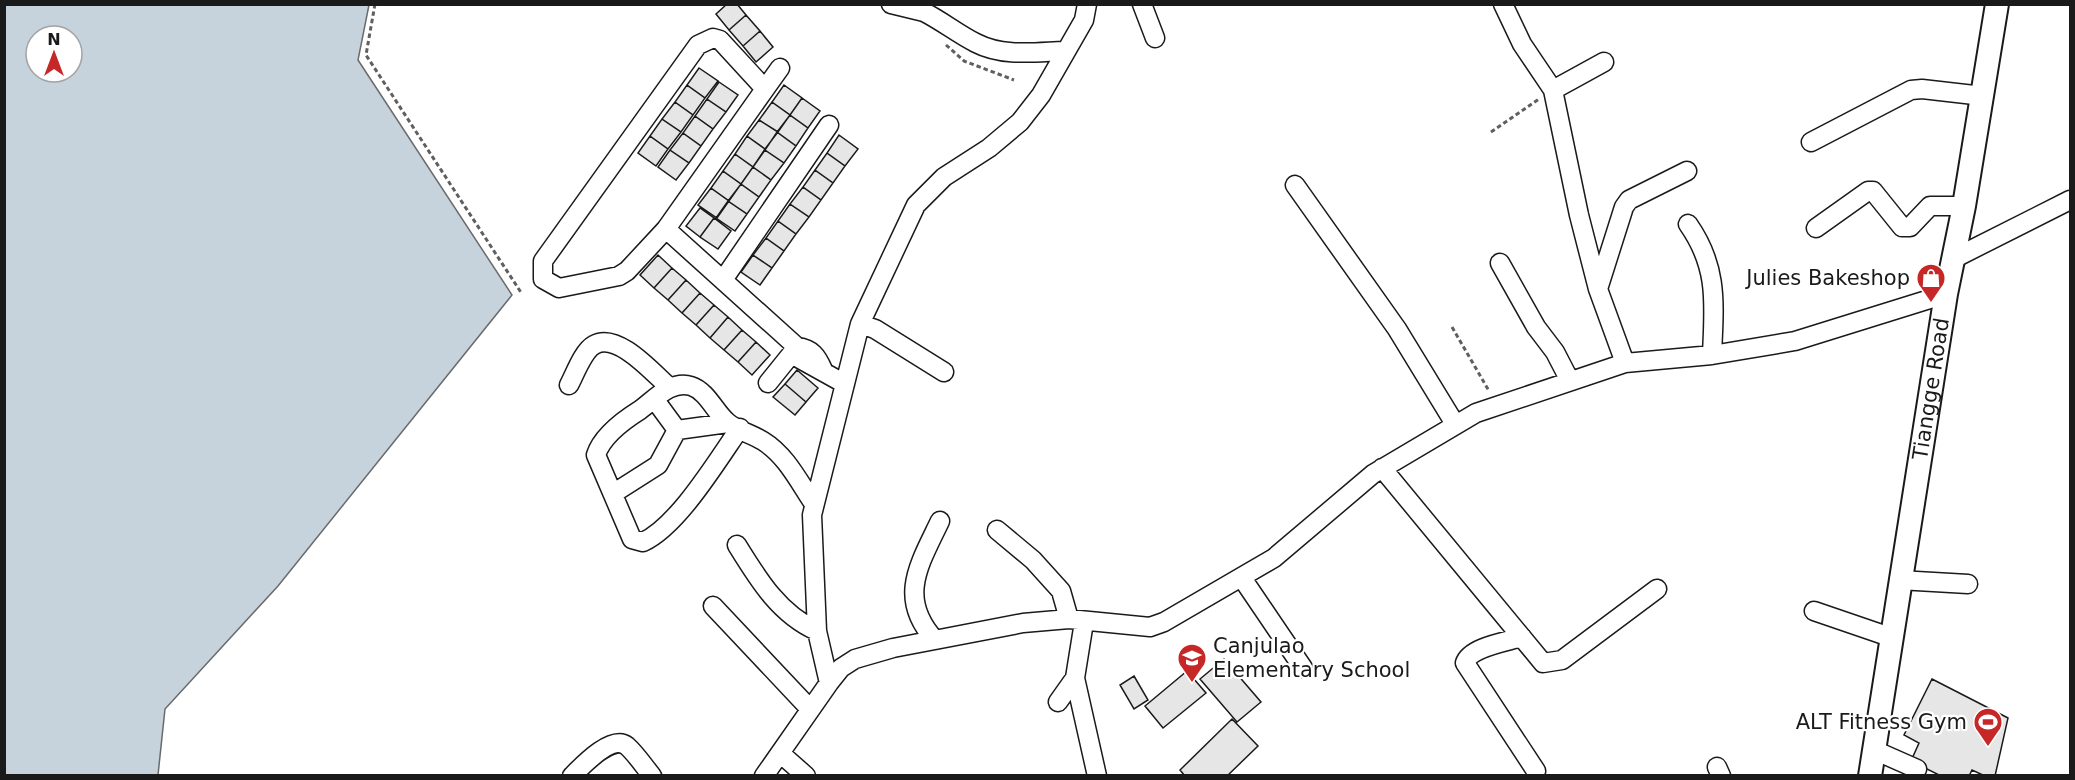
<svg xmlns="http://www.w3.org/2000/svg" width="2075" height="780" font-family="'DejaVu Sans',sans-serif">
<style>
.water{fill:#c6d2dc;stroke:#6a6a6a;stroke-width:1.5;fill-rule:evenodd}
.building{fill:#e6e6e6;stroke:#1a1a1a;stroke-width:1.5}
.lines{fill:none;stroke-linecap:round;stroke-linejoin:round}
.minor-casing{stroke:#1a1a1a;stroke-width:21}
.major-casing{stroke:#1a1a1a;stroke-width:26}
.path{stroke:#5f5f5f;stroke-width:3;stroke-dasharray:4.5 3;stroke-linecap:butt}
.minor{stroke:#fff;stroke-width:18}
.major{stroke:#fff;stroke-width:22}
.labels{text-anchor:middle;stroke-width:4.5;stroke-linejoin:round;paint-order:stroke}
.poi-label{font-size:21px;fill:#1a1a1a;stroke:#fff;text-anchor:end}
.street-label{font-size:21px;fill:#1a1a1a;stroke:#fff}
</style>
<rect width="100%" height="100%" fill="#fff"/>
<path class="water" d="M5 4 369 5 358 60 512 295 278 586 165 709 158 775H5ZM36 36H72V72H36Z"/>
<path class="building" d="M727 4H737L746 15 729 30 716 14Z
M746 15 760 31 743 46 729 30Z
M760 31 773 47 756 62 743 46Z
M699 68 718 81 705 98 687 85Z
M719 82 738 95 726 112 707 99Z
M687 85 705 98 693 115 675 102Z
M784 85 802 98 790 115 772 102Z
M802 98 820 111 808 128 790 115Z
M707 99 726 112 713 129 695 116Z
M675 102 693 115 681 132 662 119Z
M772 102 790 115 778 132 759 120Z
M790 115 808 128 796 146 777 132Z
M695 116 713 129 701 146 683 133Z
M662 119 681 132 668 149 650 136Z
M759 120 778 132 765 149 747 136Z
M777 132 796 146 784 163 765 150Z
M683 133 701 146 689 163 670 150Z
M839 135 858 149 845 166 827 153Z
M650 136 668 149 656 166 638 153Z
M747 136 765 149 753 167 735 154Z
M670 150 689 163 676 180 658 167Z
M765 150 784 163 771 180 753 167Z
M827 153 845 166 833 183 815 170Z
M735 154 753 167 741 184 723 171Z
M753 167 771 180 759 197 741 184Z
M815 170 833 183 821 200 803 187Z
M723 171 741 184 729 201 711 188Z
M741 184 759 197 747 214 728 201Z
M803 187 821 200 809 217 790 204Z
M711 188 729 201 717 218 698 205Z
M728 201 747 214 735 231 716 218Z
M790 204 809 217 796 234 778 221Z
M700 208 714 218 700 237 686 226Z
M714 218 731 231 718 249 700 237Z
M778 221 796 234 784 251 766 238Z
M766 238 784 251 772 268 753 255Z
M658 255 672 268 654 288 640 275Z
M753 255 772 268 760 285 741 272Z
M672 268 686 280 668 300 654 288Z
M686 280 700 293 682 313 668 300Z
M700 293 714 305 696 325 682 313Z
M714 305 728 317 710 338 696 325Z
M728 317 742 330 724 350 710 338Z
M742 330 756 342 738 362 724 350Z
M756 342 770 355 752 375 738 362Z
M797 370 818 388 806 402 785 384Z
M785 384 806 402 795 415 773 397Z
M1224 659 1261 702 1237 722 1200 679Z
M1187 671 1206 693 1163 728 1145 706Z
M1134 676 1148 700 1134 709 1120 685Z
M1932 679 2008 718 1995 776H1985L1972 770 1969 776H1941L1911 761 1919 743 1904 735Z
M1232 719 1258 746 1227 776H1185L1180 770Z"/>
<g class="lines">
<g class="minor-casing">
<path id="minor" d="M891 4 924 12
M921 4 924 12C942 21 958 34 976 43 1003 57 1035 52 1064 51
M1142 4 1155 38
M1503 4 1522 44 1553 90 1579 215 1598 289 1625 363
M765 89 720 40 713 38 698 45 543 261V279L559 288 619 276 627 271 666 229 765 89 780 68
M1553 90 1604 62
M1811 142 1911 90 1922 89 1983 96
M1295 185 1397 329 1455 424
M1688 224C1719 268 1714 305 1712 355
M1816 228 1868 191H1873L1902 227H1910L1930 206H1964
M666 229 797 347 800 359 845 384
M1953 259 2070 200
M1500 263 1536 327 1555 352 1570 381
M723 280 829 125
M1598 289 1624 207 1629 200 1687 171
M860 324 875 329 944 372
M797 347C812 349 817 356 823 370
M768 383 797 347
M569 385C575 374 583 351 594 345 617 331 653 373 669 387
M740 428C717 461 678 526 643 542L632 539 596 455C602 436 624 420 640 410 655 399 671 380 691 386 707 391 715 412 727 422 736 430 752 434 763 441 786 455 799 482 814 504
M677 430 728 423
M1382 468 1543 663 1562 660 1657 589
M614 493 658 465 677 430 655 400
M997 530 1033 560 1061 591 1069 619
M737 545C758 579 779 614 817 631
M1242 578 1303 668
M1899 580 1968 584
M713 606 810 709
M1814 611 1890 637
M1522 637C1506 642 1470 647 1465 663L1536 771
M935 640C897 598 919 565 940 521
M1075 678 1097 776
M829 683 817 631 812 515 860 324 916 205 944 177 989 148 1020 122 1041 95 1084 20 1087 4
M1058 702 1075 678 1084 622
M1874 750 1917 769
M780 753 806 776
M1717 767 1721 776
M572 776C582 766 612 734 627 746 636 754 644 766 652 776
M764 776 829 683 841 668 855 659 893 648 1023 623 1069 619 1150 627 1164 622 1274 558 1373 474 1476 413 1625 363 1712 355 1795 341 1946 294"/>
</g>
<g class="major-casing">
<g id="major">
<path id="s1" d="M1870 776 1946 294 1964 206 1997 4"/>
</g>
</g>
<path class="path" d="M375 4 366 55 522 294
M946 45 964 61 1014 80
M1491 132 1539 99
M1452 327 1489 391"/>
<use href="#minor" class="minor"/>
<use href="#major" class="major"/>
</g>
<defs>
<g id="shop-pin" transform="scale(1.5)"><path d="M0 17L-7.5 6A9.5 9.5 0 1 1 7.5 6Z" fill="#c62828" stroke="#fff"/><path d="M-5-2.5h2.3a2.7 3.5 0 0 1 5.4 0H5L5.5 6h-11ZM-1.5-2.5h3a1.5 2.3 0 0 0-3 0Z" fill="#fff"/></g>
<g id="school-pin" transform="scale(1.5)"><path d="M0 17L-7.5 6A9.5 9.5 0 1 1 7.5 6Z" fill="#c62828" stroke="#fff"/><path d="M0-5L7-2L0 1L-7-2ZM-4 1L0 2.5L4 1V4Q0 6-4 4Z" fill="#fff"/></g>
<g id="stadium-pin" transform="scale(1.5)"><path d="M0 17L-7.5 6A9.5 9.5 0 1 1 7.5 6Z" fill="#c62828" stroke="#fff"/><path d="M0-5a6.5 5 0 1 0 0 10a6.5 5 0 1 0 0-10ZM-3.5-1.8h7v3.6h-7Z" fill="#fff"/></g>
</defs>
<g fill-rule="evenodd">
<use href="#shop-pin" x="1931" y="278"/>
<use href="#school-pin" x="1192" y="658"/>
<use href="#stadium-pin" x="1988" y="722"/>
</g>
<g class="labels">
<g class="poi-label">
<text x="1910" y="285">Julies Bakeshop</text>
<text x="1213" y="653" text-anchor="start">Canjulao<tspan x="1213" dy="24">Elementary School</tspan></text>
<text x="1967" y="729">ALT Fitness Gym</text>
</g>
<g class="street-label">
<text dy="7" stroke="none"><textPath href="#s1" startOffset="392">Tiangge Road</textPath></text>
</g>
</g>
<rect width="2075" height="780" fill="none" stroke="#1a1a1a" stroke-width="12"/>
<g transform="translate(54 54)"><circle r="28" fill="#ffffff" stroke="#a3a3a3" stroke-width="1.5"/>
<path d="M0-4.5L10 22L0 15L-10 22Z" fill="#c62828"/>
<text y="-9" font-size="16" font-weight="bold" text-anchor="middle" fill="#1a1a1a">N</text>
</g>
</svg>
